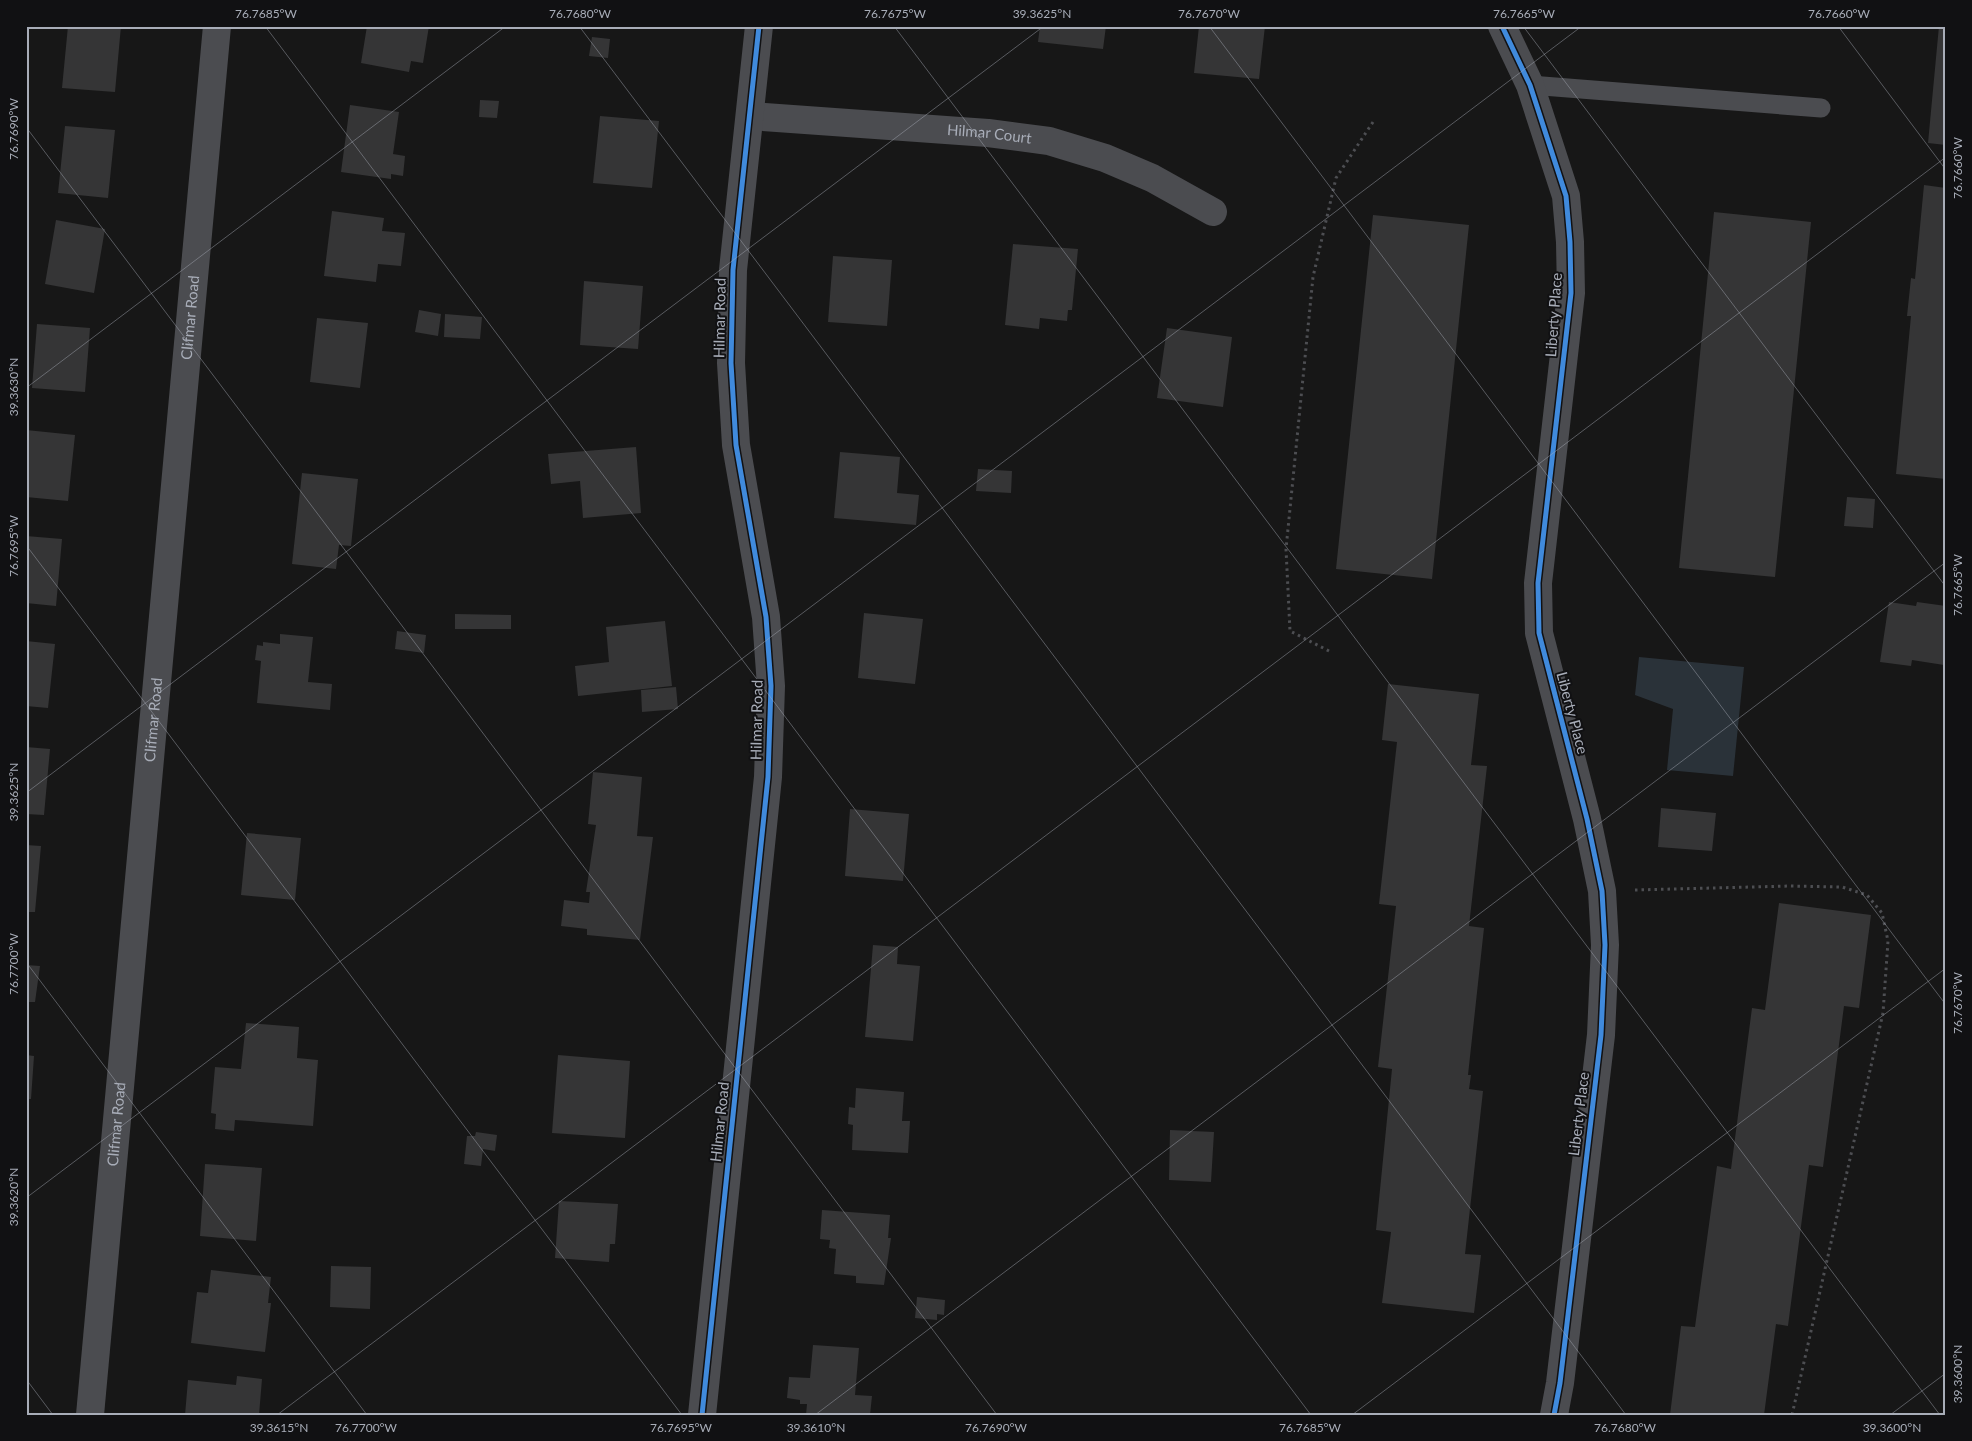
<svg xmlns="http://www.w3.org/2000/svg" width="1972" height="1441" font-family="Lato,sans-serif">
<style>
.water{fill:#2a3239}
.building{fill:#353536}
.lines{fill:none;stroke-linecap:round;stroke-linejoin:round}
.path{stroke:#4d4e52;stroke-width:3;stroke-dasharray:2.5 4;stroke-linecap:butt}
.lane{stroke:#4b4c50;stroke-width:19}
.street{stroke:#4b4c50;stroke-width:28}
.cycleway-casing{stroke:#111113;stroke-width:8}
.cycleway{stroke:#408adc;stroke-width:5}
.ticks{fill:none;stroke:#a8adb8;stroke-width:1;stroke-opacity:0.45}
.labels{text-anchor:middle;stroke-width:4;stroke-linejoin:round;paint-order:stroke}
.street-label{font-size:15px;fill:#a8adb8;stroke:#111113}
.neatline{fill:none;stroke:#a8adb8;stroke-width:2}
.ticks-label{font-size:12px;text-anchor:middle;fill:#a8adb8}
</style>
<rect width="100%" height="100%" fill="#171717"/>
<path class="water" d="M1639 657 1744 667 1733 776 1667 770 1673 709 1635 695Z"/>
<path class="building" d="M68 26H121L115 92 62 88Z
M367 26H429L423 63 411 61 409 72 361 63Z
M1040 26H1106L1103 49 1038 42Z
M1199 26H1265L1259 79 1194 73Z
M1939 26H1946V145L1928 143Z
M592 37 610 39 608 58 589 56Z
M480 100 499 101 497 118 479 117Z
M350 105 399 112 393 154 405 156 403 176 391 174V179L341 172Z
M600 116 659 121 652 188 593 183Z
M65 126 115 130 108 198 58 193Z
M1924 185 1946 188V479L1896 474 1911 316H1907L1911 278 1915 279Z
M332 211 384 218 382 231 405 233 401 266 378 264 376 282 324 276Z
M1714 212 1811 222 1775 577 1679 568Z
M1373 215 1469 225 1432 579 1336 569Z
M56 220 105 229 94 293 45 284Z
M1013 244 1078 249 1072 310H1068L1067 321 1040 318 1039 329 1005 325Z
M833 256 892 260 887 326 828 322Z
M584 281 643 286 638 349 580 345Z
M419 310 441 314 438 336 415 332Z
M445 314 482 317 480 339 444 337Z
M317 318 368 323 360 388 310 382Z
M37 324 90 328 85 392 32 388Z
M1167 328 1232 337 1223 407 1157 398Z
M26 430 75 435 68 501 26 497Z
M636 447 641 513 583 518 580 481 551 484 548 454Z
M840 452 900 457 897 493 919 495 916 525 834 518Z
M978 469 1012 471 1011 493 976 491Z
M302 473 358 479 351 546 339 545 336 569 292 564Z
M1847 497 1875 499 1873 528 1844 526Z
M26 536 62 539 56 606 26 603Z
M1889 602 1916 606 1917 602 1946 606V672H1943L1944 665 1912 660 1911 666 1880 662Z
M864 613 923 619 915 684 858 678Z
M455 614 511 615V629H455Z
M665 621 672 686 578 696 575 666 609 662 606 627Z
M397 631 426 635 424 653 395 649Z
M280 634 313 637 308 682 332 684 330 710 257 703 261 661 255 660 257 645 263 646V642L280 644Z
M26 641 55 644 48 708 26 706Z
M1388 684 1479 694 1471 765 1487 766 1469 926 1484 928 1468 1075H1471L1469 1089 1483 1091 1465 1254 1481 1255 1474 1313 1382 1303 1391 1232 1376 1230 1392 1069 1378 1067 1396 906 1379 904 1397 742 1382 740Z
M676 687 678 709 642 712 641 690Z
M26 747 50 749 44 815 26 814Z
M593 772 642 777 637 836 653 837 640 940 587 935V929L561 926 564 900 589 903 590 892H586L596 825 588 824Z
M1661 808 1716 813 1712 851 1658 847Z
M850 809 909 814 903 881 845 876Z
M247 833 301 838 295 900 241 895Z
M26 845 41 846 35 912H26Z
M1779 903 1871 915 1859 1008 1844 1006 1823 1167 1809 1165 1788 1326 1776 1324 1764 1415H1670L1681 1326 1695 1327 1717 1166 1731 1169 1752 1008 1765 1010Z
M873 945 898 947 897 964 920 966 913 1041 865 1037Z
M26 965 40 966 35 1002H26Z
M246 1023 299 1027 297 1058 318 1060 313 1126 235 1120 234 1131 215 1129 216 1114 211 1113 215 1067 241 1069Z
M26 1055 34 1056 31 1099H26Z
M558 1055 630 1061 625 1138 552 1133Z
M856 1088 904 1092 902 1121H910L908 1153 852 1150 853 1125 848 1124 849 1107 855 1108Z
M1170 1130 1214 1132 1211 1182 1169 1180Z
M476 1132 497 1135 495 1151 483 1149 481 1166 464 1164 467 1136H475Z
M205 1164 262 1168 256 1241 200 1236Z
M559 1201 618 1204 615 1244H610L609 1262 555 1258Z
M822 1210 890 1215 888 1238H891L884 1285 856 1283V1276L834 1274 836 1249 829 1248 830 1240 820 1239Z
M331 1266 371 1267 370 1309 330 1307Z
M211 1270 271 1277 268 1303H271L265 1352 191 1343 197 1292 208 1293Z
M917 1297 945 1300 944 1315 937 1314V1320L915 1318Z
M813 1345 859 1348 855 1395 872 1396 870 1415H806L807 1404H800V1400L787 1398 789 1377 810 1378Z
M237 1376 262 1379 259 1415H185L188 1380 236 1385Z"/>
<g class="lines">
<path class="path" d="M1329 651 1290 631 1286 549 1313 277 1336 178 1373 122
M1635 890 1790 886 1842 887 1867 895 1882 913 1888 941 1883 1013 1792 1415"/>
<path class="lane" d="M1530 85 1821 108"/>
<g class="street">
<path d="M1502 26 1530 85 1566 196 1570 242 1571 293 1538 583 1539 633 1587 819 1602 891 1605 945 1601 1035 1560 1383 1554 1415"/>
<path id="s1" d="M750 116 988 133 1049 141 1105 158 1152 178 1213 212"/>
<path id="s2" d="M90 1415 217 26"/>
<path d="M702 1415 768 777 771 686 766 617 736 445 731 363 733 270 759 26"/>
</g>
<g class="cycleway-casing">
<path id="cycleway" d="M1502 26 1530 85 1566 196 1570 242 1571 293 1538 583 1539 633 1587 819 1602 891 1605 945 1601 1035 1560 1383 1554 1415
M702 1415 768 777 771 686 766 617 736 445 731 363 733 270 759 26"/>
</g>
<use href="#cycleway" class="cycleway"/>
</g>
<path class="ticks" d="M265 26 1311 1415M579 26 1626 1415M894 26 1940 1415M1209 26 1946 1005M1523 26 1946 587M1838 26 1946 170M26 127 997 1415M26 388 506 26M26 545 682 1415M26 793 1044 26M26 962 367 1415M26 1198 1582 26M26 1379 53 1415M277 1415 1946 157M815 1415 1946 562M1352 1415 1946 968M1890 1415 1946 1373"/>
<g class="labels">
<g class="street-label">
<text dy="5" stroke="none"><textPath href="#s1" startOffset="240">Hilmar Court</textPath></text>
<text transform="translate(1554 315) rotate(-86)" y="5">Liberty Place</text>
<text dy="5" stroke="none"><textPath href="#s2" startOffset="1102">Clifmar Road</textPath></text>
<text transform="translate(720 318) rotate(-89)" y="5">Hilmar Road</text>
<text transform="translate(1572 713) rotate(75)" y="5">Liberty Place</text>
<text dy="5" stroke="none"><textPath href="#s2" startOffset="698">Clifmar Road</textPath></text>
<text transform="translate(757 720) rotate(-89)" y="5">Hilmar Road</text>
<text transform="translate(1579 1114) rotate(-83)" y="5">Liberty Place</text>
<text transform="translate(720 1122) rotate(-84)" y="5">Hilmar Road</text>
<text dy="5" stroke="none"><textPath href="#s2" startOffset="292">Clifmar Road</textPath></text>
</g>
</g>
<rect width="1972" height="1441" fill="none" stroke="#111113" stroke-width="55"/>
<rect x="28" y="28" width="1916" height="1386" class="neatline"/>
<g class="ticks-label">
<text x="266" y="18">76.7685°W</text>
<text x="580" y="18">76.7680°W</text>
<text x="895" y="18">76.7675°W</text>
<text x="1042" y="18">39.3625°N</text>
<text x="1209" y="18">76.7670°W</text>
<text x="1524" y="18">76.7665°W</text>
<text x="1839" y="18">76.7660°W</text>
<text transform="translate(14 129) rotate(-90)" y="4">76.7690°W</text>
<text transform="translate(1958 168) rotate(-90)" y="4">76.7660°W</text>
<text transform="translate(14 387) rotate(-90)" y="4">39.3630°N</text>
<text transform="translate(14 546) rotate(-90)" y="4">76.7695°W</text>
<text transform="translate(1958 585) rotate(-90)" y="4">76.7665°W</text>
<text transform="translate(14 792) rotate(-90)" y="4">39.3625°N</text>
<text transform="translate(14 964) rotate(-90)" y="4">76.7700°W</text>
<text transform="translate(1958 1003) rotate(-90)" y="4">76.7670°W</text>
<text transform="translate(14 1197) rotate(-90)" y="4">39.3620°N</text>
<text transform="translate(1958 1374) rotate(-90)" y="4">39.3600°N</text>
<text x="279" y="1432">39.3615°N</text>
<text x="366" y="1432">76.7700°W</text>
<text x="681" y="1432">76.7695°W</text>
<text x="816" y="1432">39.3610°N</text>
<text x="996" y="1432">76.7690°W</text>
<text x="1310" y="1432">76.7685°W</text>
<text x="1625" y="1432">76.7680°W</text>
<text x="1892" y="1432">39.3600°N</text>
</g>
</svg>
